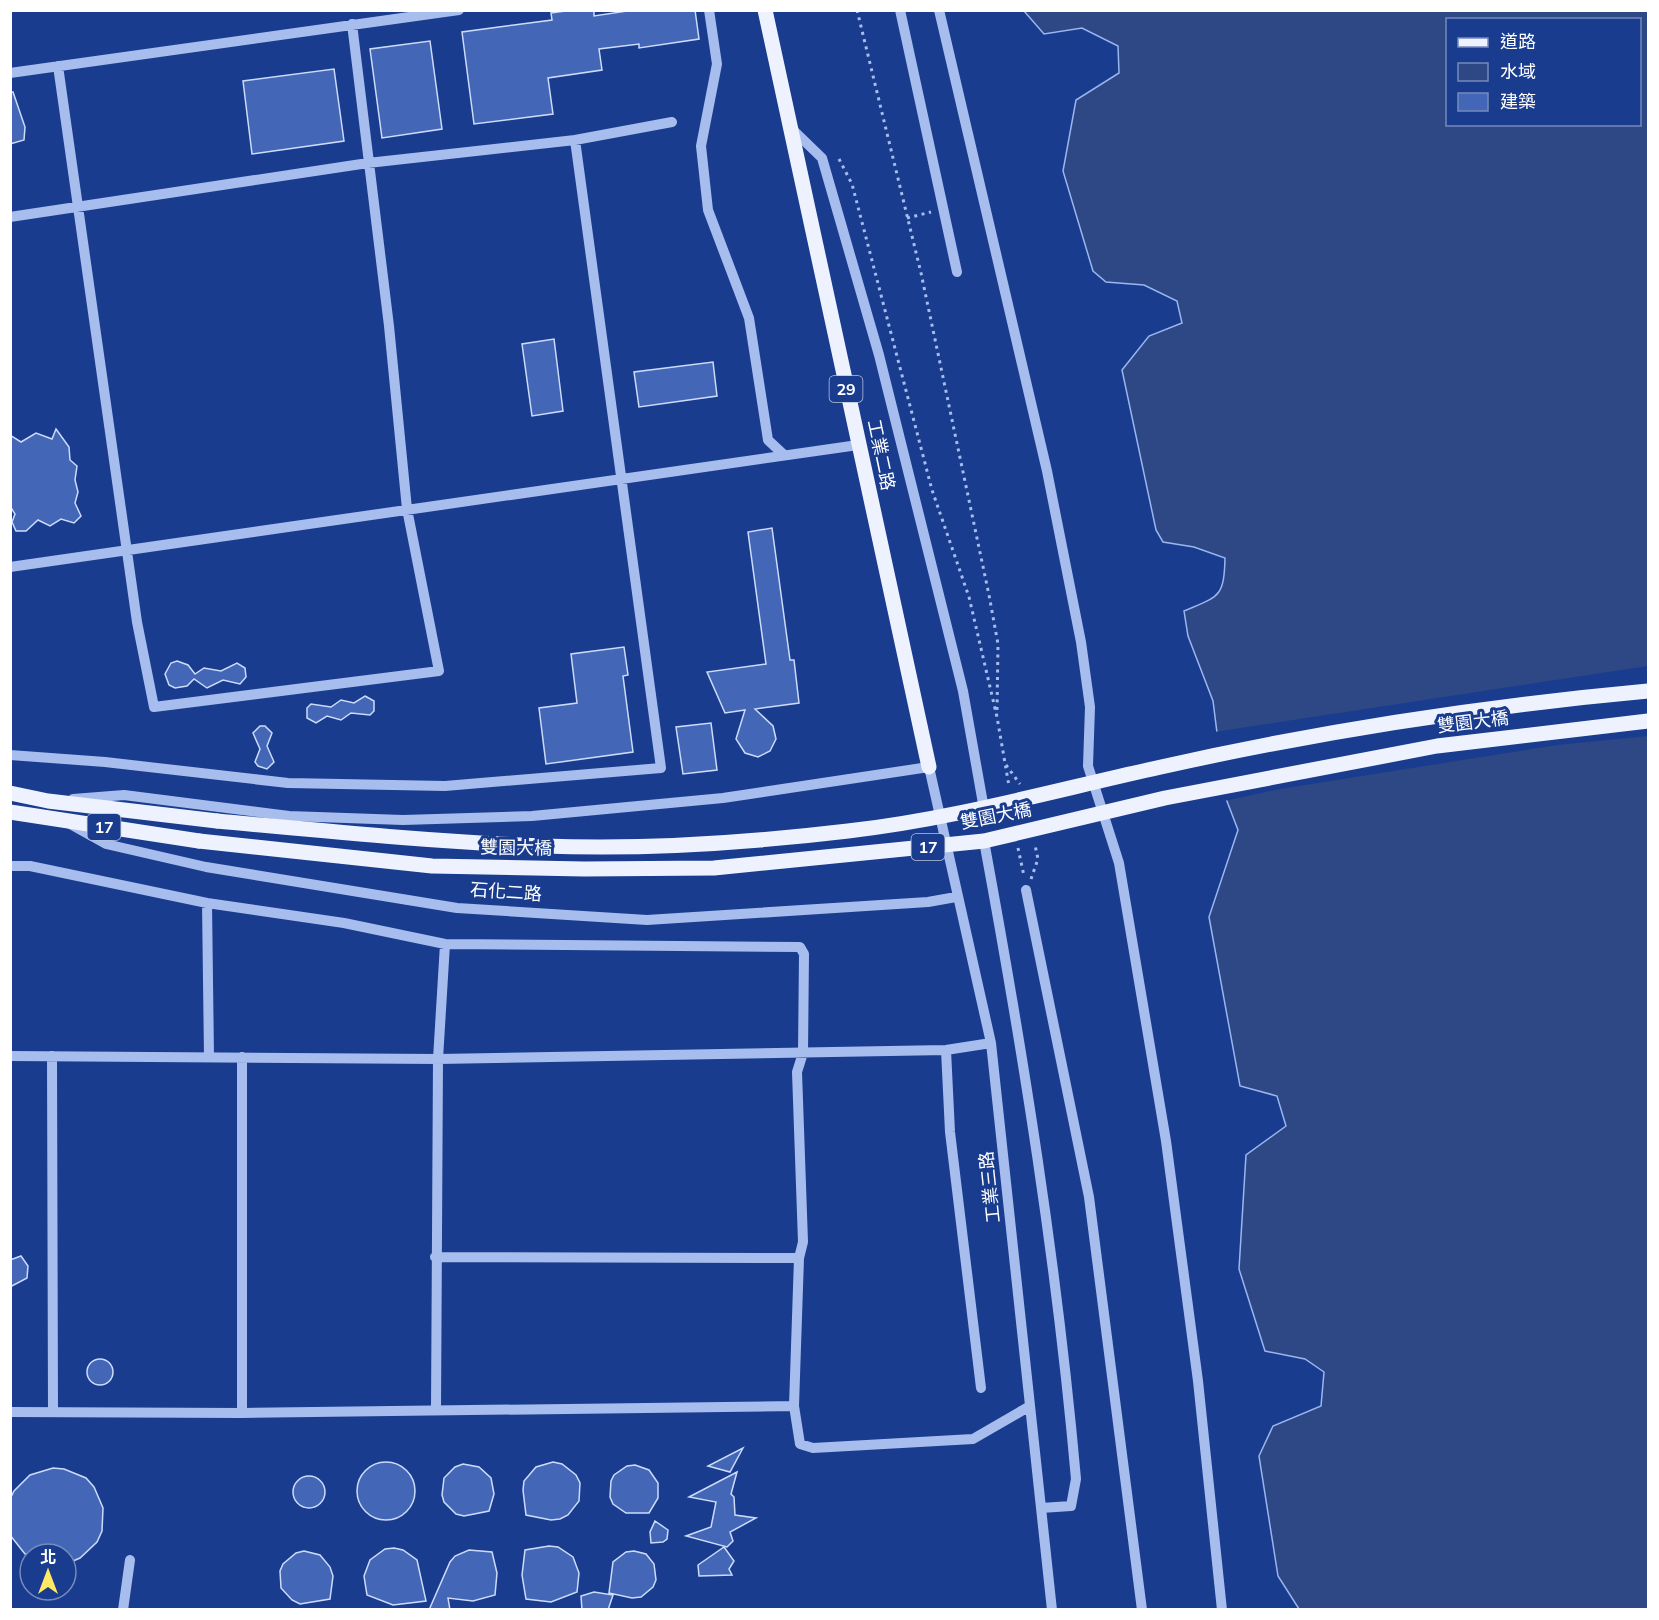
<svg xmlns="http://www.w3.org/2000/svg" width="1659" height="1620" font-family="Mulish,'Noto Sans TC',sans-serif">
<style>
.water{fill:#2e4785;stroke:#99b6f0;stroke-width:1.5;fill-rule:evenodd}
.pier{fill:#1a3c8e}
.building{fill:#4366b6;stroke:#cddbfa;stroke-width:1.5}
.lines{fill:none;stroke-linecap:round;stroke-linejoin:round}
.path{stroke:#a7bdee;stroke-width:3;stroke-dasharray:3 4.5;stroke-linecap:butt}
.minor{stroke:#a7bdee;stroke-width:10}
.major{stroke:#eef2ff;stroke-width:15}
.major-bridge{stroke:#eef2ff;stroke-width:15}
.labels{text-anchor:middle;stroke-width:6;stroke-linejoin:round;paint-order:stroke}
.shield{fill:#1a3c8e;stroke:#bac4dd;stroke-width:1.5}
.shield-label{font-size:16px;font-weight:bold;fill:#fff}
.street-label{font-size:18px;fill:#fff;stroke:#1a3c8e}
</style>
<rect width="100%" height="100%" fill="#1a3c8e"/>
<path class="water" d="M1024 11H1648V1609H1299L1278 1576 1259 1456 1273 1426 1321 1406 1324 1372 1305 1359 1265 1351 1239 1269 1246 1155 1286 1126 1277 1096 1240 1086 1209 917 1238 830 1225 796 1213 701 1188 636 1184 611C1219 596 1224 598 1225 558L1194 547 1163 542 1156 530 1122 370 1149 336 1182 323 1177 301 1144 285 1106 282 1093 271 1063 171 1076 100 1119 73 1118 46 1082 28 1044 34ZM1448 20H1640V124H1448Z"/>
<path class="pier" d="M1648 666V736L1557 745 1280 789 1224 801 1222 796 1214 732Z"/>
<path class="building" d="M572 10H594V16L634 10H695L699 39 639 48V44L599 49 602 70 548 78 553 114 474 124 462 32 552 20 551 13Z
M430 41 442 129 382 138 370 49Z
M334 69 344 141 252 154 243 81Z
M13 92 25 127 24 140 10 144V93Z
M554 339 563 411 532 416 522 344Z
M713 362 717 396 639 407 634 372Z
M56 429 69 447 70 460 77 466 75 480 78 492 75 503 81 516 74 523 61 519 50 526 38 520 26 531H16L12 522 15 514 10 506V435L21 442 36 433 52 439Z
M772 528 790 660H794L799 703 755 709 773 726 776 739 770 751 758 757 745 753 736 739 745 710 725 713 707 672 766 664 748 532Z
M624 647 628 675 623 676 633 752 546 764 539 708 577 703 571 654Z
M177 661 188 665 195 674 204 668 221 671 237 663 245 668 246 677 240 684 223 680 207 688 194 679 187 686 175 688 169 685 165 674 171 663Z
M365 696 374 701V711L370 715 351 713 341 720 327 716 316 723 307 718V708L311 704 331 707 341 700 354 703Z
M711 723 717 770 683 774 676 727Z
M260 726H265L272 733 267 746 274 762 267 769 258 766 255 762 260 749 253 733Z
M21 1256 28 1266 27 1278 10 1287V1260Z
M87 1372a13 13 0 1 1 26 0a13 13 0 1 1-26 0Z
M743 1448 730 1472 708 1466Z
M553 1462 562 1464 576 1475 580 1483 579 1501 568 1515 560 1519 551 1520 526 1515 523 1490 524 1481 536 1467Z
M357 1491a29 29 0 1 1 58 0a29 29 0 1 1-58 0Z
M463 1464 479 1467 491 1478 494 1494 489 1511 464 1516 456 1514 444 1502 442 1495 444 1478 455 1467Z
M635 1465 649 1470 658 1483V1498L649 1513H626L613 1504 610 1497 611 1481 614 1475 627 1466Z
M53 1468 64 1469 86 1478 94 1487 103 1508 102 1531 97 1542 80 1558 66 1564V1554H25L10 1535V1499L14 1491 30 1475Z
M737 1472 731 1494 734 1497 735 1515 756 1518 730 1532 733 1541 727 1547 686 1536 711 1527 716 1502 689 1497Z
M293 1492a16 16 0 1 1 32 0a16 16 0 1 1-32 0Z
M655 1521 668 1530 667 1539 663 1542 651 1543 650 1532Z
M549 1546 558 1547 573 1557 579 1573 577 1592 551 1602 526 1599 522 1575 525 1550Z
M724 1547 734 1561 729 1569 732 1575 699 1576 698 1565Z
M394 1548 403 1550 417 1560 426 1601 393 1605 367 1595 364 1576 370 1560 385 1549Z
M469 1550 492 1552 497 1573 495 1595 473 1601 448 1598 450 1610H429L450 1562 455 1556Z
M304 1551 320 1555 330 1567 333 1576 330 1599 300 1604 292 1600 281 1588 280 1571 283 1564 296 1553Z
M634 1551 646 1554 654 1564 656 1580 653 1587 641 1597 632 1598 609 1593 613 1562 626 1552Z
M594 1592 613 1595 608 1610H582L581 1596Z"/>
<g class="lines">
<path class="path" d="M857 10 921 273 989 595 998 644 997 710
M839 159 852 184 932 490 969 597 997 717 1009 786
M907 218 931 212
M1006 765 1020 784
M1018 848 1024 876
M1031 879 1038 859 1035 845"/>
<path class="minor" d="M709 10 717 64 701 146 708 210 749 318 768 440 784 455
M900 10 957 272
M939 10 1047 471 1081 642 1090 707 1088 766 1119 863 1166 1141 1198 1381 1222 1610
M58 66 137 622 154 707 439 671 407 509 389 326 352 24
M10 73 459 10
M792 129 822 158 879 355 963 691 984 809
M10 217 368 163 575 140 672 122
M10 567 858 445
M10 755 105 762 288 783 445 786 661 768 575 140
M73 799 124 795 289 816 403 820 532 816 723 798 929 767 991 1043 1052 1610
M70 824 106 844 206 867 457 908 647 920 928 902 956 897
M984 841C1023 1052 1057 1264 1076 1479L1071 1506 1041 1508
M10 866H30L207 903 344 923 445 944 800 947 804 954 803 1053 797 1072 803 1242 799 1258 435 1257
M1026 890 1089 1197 1142 1610
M207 903 209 1057
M946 1050 950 1132 981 1388
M10 1056 438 1059 946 1050 991 1043
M52 1056 53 1410
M799 1258 794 1406 800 1444 813 1448 973 1439 1030 1406
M436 1409 438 1059 445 944
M10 1412 242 1413 794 1406
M242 1413V1057
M123 1610 130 1560"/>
<path class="major" d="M765 10 929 767
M10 793 48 801 217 821
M10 812 199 841"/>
<path class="major-bridge" d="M217 821C326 831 434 842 543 846 644 850 747 843 848 831 954 819 1056 790 1161 767 1321 731 1485 706 1648 691
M199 841 432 866 584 869 714 868 984 841 1165 798 1437 746 1648 721"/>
</g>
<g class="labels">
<g class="shield">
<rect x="829.5" y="376" width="33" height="26" rx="4.5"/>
<rect x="87.5" y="814" width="33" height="26" rx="4.5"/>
<rect x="911.5" y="834" width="33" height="26" rx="4.5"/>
</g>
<g class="shield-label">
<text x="846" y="395">29</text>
<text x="104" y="833">17</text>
<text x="928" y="853">17</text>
</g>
<g class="street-label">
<text transform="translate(881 455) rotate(78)" y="6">工業二路</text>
<text transform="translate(1473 722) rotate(-7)" y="6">雙園大橋</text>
<text transform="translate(996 816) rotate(-11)" y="6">雙園大橋</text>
<text transform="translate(516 848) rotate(1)" y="6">雙園大橋</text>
<text transform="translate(506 892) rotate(4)" y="6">石化二路</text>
<text transform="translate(990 1187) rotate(-96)" y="6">工業三路</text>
</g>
</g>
<rect width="1659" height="1620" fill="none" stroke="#ffffff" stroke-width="24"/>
<rect x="1446" y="18" width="195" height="108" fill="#1a3c8e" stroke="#768abb" stroke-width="1.5"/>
<rect x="1458" y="38" width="30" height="9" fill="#eef2ff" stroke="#768abb" stroke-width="1.5"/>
<text x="1500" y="48" font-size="18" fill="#ffffff">道路</text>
<rect x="1458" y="63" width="30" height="18" fill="#2e4785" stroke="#768abb" stroke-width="1.5"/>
<text x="1500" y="78" font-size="18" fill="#ffffff">水域</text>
<rect x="1458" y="93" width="30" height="18" fill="#4366b6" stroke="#768abb" stroke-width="1.5"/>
<text x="1500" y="108" font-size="18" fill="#ffffff">建築</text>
<g transform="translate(48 1572)"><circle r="28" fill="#1a3c8e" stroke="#768abb" stroke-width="1.5"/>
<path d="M0-4.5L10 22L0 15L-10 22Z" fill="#ffe864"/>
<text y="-9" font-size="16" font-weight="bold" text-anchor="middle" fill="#ffffff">北</text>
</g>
</svg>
